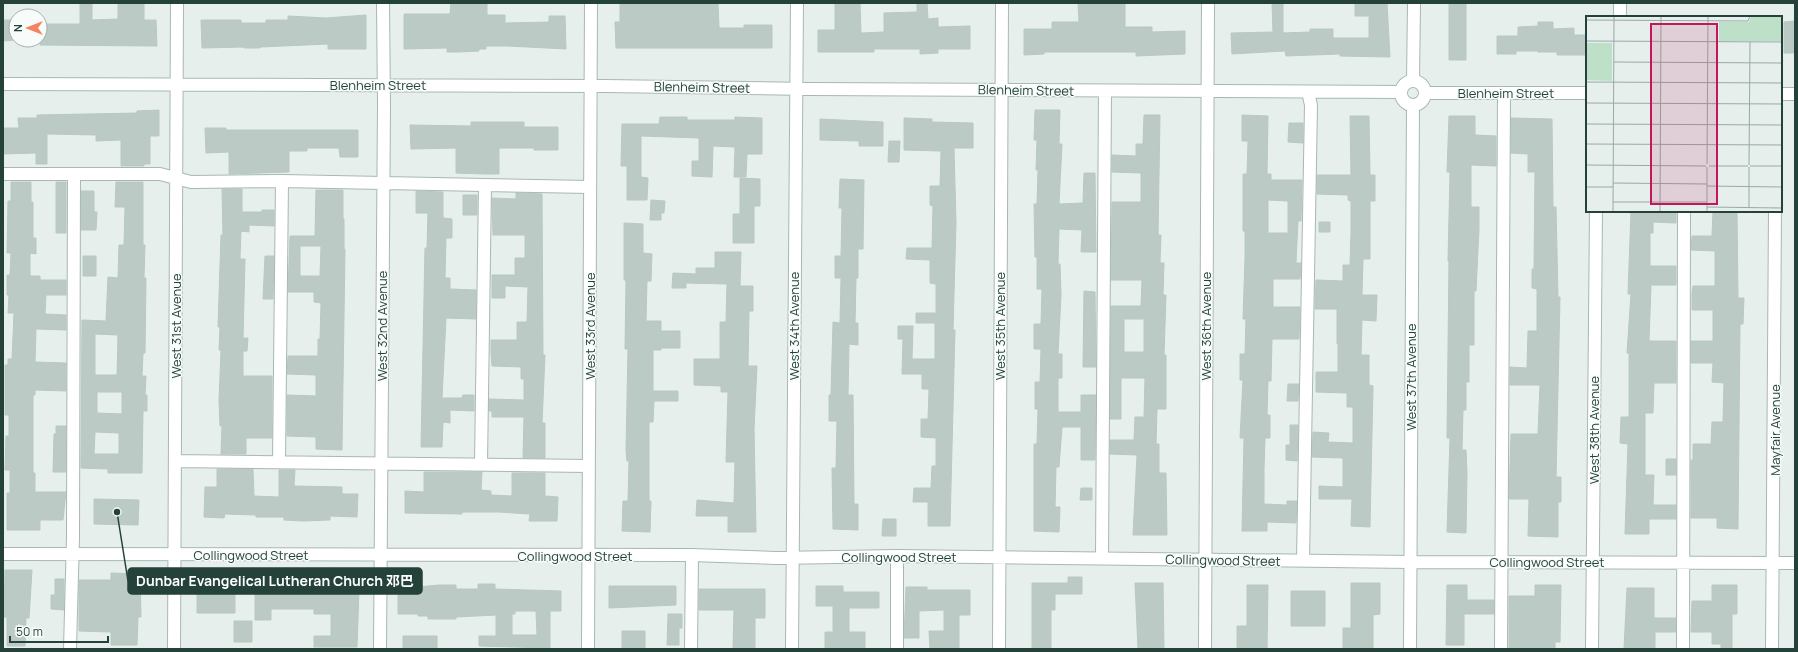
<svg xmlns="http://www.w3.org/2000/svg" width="1798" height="652" font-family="Manrope,'Noto Sans SC',sans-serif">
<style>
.building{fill:#bbcac4;stroke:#b8c9c2;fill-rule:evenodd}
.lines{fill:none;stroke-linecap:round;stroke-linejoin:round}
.minor-casing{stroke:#a8b8b2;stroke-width:14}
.minor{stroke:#fff;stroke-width:12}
.labels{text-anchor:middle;stroke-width:3;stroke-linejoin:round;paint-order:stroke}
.street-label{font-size:13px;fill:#24423a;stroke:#f7fbf9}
.inset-road{fill:none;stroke:#98aaa4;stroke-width:1}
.view{fill:#c2185b;fill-opacity:0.15;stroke:#c2185b;stroke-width:2}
.inset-edge{fill:none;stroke:#24423a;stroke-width:2}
.leader{fill:none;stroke:#24423a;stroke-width:1.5}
.callout-dot{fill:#24423a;stroke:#f7fbf9;stroke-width:1.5}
.callout{fill:#24423a;stroke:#24423a;stroke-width:1.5}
.callout-label{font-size:14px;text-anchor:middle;font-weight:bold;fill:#fff}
</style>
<rect width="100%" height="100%" fill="#e6efeb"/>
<path class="building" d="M80 3H92V20L118 19V3H144V20H156L157 46 40 45V24H80Z
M451 3H487V15H505V23L549 22V16H565L566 49 508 46H486V49H479V51L459 52H447V48L404 49V14H450Z
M620 3H718L719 28H744V25H772V48H616L615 22H620Z
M835 3H860L861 33 884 32V13L917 12V3H927L928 19 938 18V27L970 26V49H938V53L920 54V49H874V52H818V30H835Z
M1078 3H1125V27H1152V32L1185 31V54L1136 56V52H1044V54L1024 55V29H1052V22H1079Z
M1272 3H1283V33L1310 32V29H1333V38H1369V16H1355V3H1387L1390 57 1340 56V54L1286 56 1285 51 1232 54 1231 33 1273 32Z
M1449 3H1466V60H1449Z
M366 15V49H328V44L260 47V48H244V47L202 48 201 20H241V23H266V20H288V16L326 18Z
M3 20H16V40L3 41Z
M1795 21V53H1784V22Z
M1538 22H1553V29L1574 28V35H1587V55H1557V52H1538V51H1516V54H1497V36H1518V27L1538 26Z
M159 110V136H150V164H144V166H121V140L96 141V135L47 134V164H36V153L3 154V128H19L18 118H37V115L137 113V111Z
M1035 110H1060L1059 144H1062L1059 204 1083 203 1084 173H1095L1096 252H1081L1082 230 1059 229 1058 264H1060L1061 295 1058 354H1062V378H1058V412H1081V395H1096L1095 460H1081V427H1062L1059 467H1056L1055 507H1060L1059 532 1034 531V444H1037L1038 409H1035V382H1040L1041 349H1034V324H1041L1042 289H1037V257H1035L1034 204H1037L1038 170H1036L1037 140H1034Z
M1144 115H1160L1158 235H1161L1160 263H1164L1163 295H1166L1164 355H1166V409H1157L1156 444H1159V473H1166L1167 535H1133L1137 455 1110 454V440H1134L1135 417H1144L1145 378H1121V419H1110L1111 306H1141L1142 280H1111L1112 202H1141V173L1112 172V155L1136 156V144H1143ZM1124 319H1144V352H1124Z
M1242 115 1268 116 1267 174H1271V180H1302L1301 221H1298L1296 263H1301L1300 279H1273V307H1300L1299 339H1272L1271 381H1268L1267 415H1270V438H1265L1264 469V504L1287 505V501H1297L1296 523 1267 522V531H1242L1244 438H1240L1243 380H1240V354H1245L1246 319H1243L1245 258V231H1243V174H1247L1248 141H1242ZM1268 200 1288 201V233H1268Z
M1350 116H1369L1370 175H1375V201H1370V259H1363L1362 295H1377L1376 321 1362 320 1361 355H1369V385L1373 386 1370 527 1351 526 1352 499H1319V486L1343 487V458L1312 457 1313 432 1329 433 1328 442 1353 443V407H1347V393L1316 392V372H1338V344H1337V309H1315L1316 280 1343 281V265H1350L1351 232V201L1348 200V195L1317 194V175H1351Z
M1449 116H1475V135L1496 136V166L1471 165V207H1479V229L1476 291H1474V345H1469V382H1466V410H1463L1462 450H1466L1467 474 1466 533 1447 532 1450 438H1447L1449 261H1448L1450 172H1447Z
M660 117H687V120H735V117L762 118V154H747L746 177H734L735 147 713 146 712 177 692 176V161H699V138L641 136V177L648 178 647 200H627V166H621L622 124H659Z
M904 118 932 119V122L973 123V148H954L956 223 953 330H955L950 526H928V502H913L914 488H931L932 466H936V438L921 437V419H928L929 389H922V374H902L903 339H898V326H913L912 359H935V323H916V313H936V284L930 283V260L906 259 907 248H932L933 206 930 205V186H940L941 151 904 150Z
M1511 118 1552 119 1553 207H1556L1558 297H1560L1556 477H1561V502H1558V537L1528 536 1529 499H1509L1511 434H1538L1540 385H1510V367L1527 368 1528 331H1537V289L1532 288V269H1534L1535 172H1528V154L1511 153Z
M820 119 883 122V146H859V141L820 140Z
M471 122H524V127H558V150H534V148H499V174H485L456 173V148L411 149 410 125 471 126Z
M1289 123H1303V143L1288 142Z
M205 128H226V130H358V157H340L339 148H307V151H289V172L229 174V152L206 153Z
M889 141H900L899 162H888Z
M740 178 760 179V206H754V243H733V214H740Z
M840 179 864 180 863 249H858V278H856L855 323H858V345L849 344 848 395H853L854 504H858V530L833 529 832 468H836L837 421H829V395H831L833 322 840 323 841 278H835V256H841L842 208H839Z
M11 182H31V202H33V238H36V254L30 253V276H40V280H66V295H46L45 314 66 315V330L36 329 35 362 66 363V391L35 390V395H33V473H35V492H66L63 520H40V530H7V493H10V470H5L6 436H9V415H5V365H8V359H12L14 313H8L9 295H7V275H10L11 253H7L8 201H11Z
M56 182H66V233H56Z
M116 182H143V245H145L144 278H146L145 353H143L142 376H146L145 395H147V411H143L142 473H108V469L81 468 82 320 106 321 108 277 118 278 119 245H124L125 207H115ZM95 334 118 335 117 375H95ZM97 392H122V414L97 413ZM95 432 119 433V454H94Z
M222 189H242V212H262V210H274V226L249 225V232L241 231 240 259H245L243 338H248L247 351H243V376H272V438H246V454H221L222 426H220L219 401 221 350H219L220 327H218L221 235H223Z
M316 190H343V219H344V249H345L342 450 316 449V437L287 436V395L316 396V375L287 374 288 356H318V339H320L321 303 314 302V292H288L290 236H315ZM300 246H321L320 276H300Z
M81 191H94V212H97L96 230H81Z
M416 191 443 192V218L452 219V238H446L445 278H450V289L476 290V319L446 318 442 398H462L463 395H474V411L450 410V423L443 422 442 447H421L425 248H427L428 213H416Z
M516 193 542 194 543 355H545L542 423H545V458H523L524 417H492V411H489V399L524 400V379H521V367L492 366 491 353V340H517V322H527L528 287 505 286V298H492V275H515V258H525V235H493L492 198 516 199Z
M463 195H477V215H463Z
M651 200 665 201 664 213H661V220H650Z
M1631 211H1676V223L1653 222V233H1650V266H1676V285H1651L1649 341H1676V383H1654L1653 413H1645V475H1654L1653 505H1676V519H1649V534H1625L1628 444 1620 443 1621 417H1629V353H1627L1631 294H1628Z
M1713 211H1737L1738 298H1744L1743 324H1740L1738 529 1717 528V518H1691V460H1693V444H1711L1712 422H1723L1724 383 1712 382 1713 363H1691V341H1713V310H1692V293L1693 286H1715V251L1691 250 1692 236H1712Z
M1319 222H1330V232H1319Z
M624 223 643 224V253L652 254 651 281H647L646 321H661V331H680V348H661V350H653V391H678V401H654L653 422H649V501H651L650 532 622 531 623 501H628L629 461H627L626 451 628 349H625L626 280H624Z
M715 252H741L740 286H753V311H749L748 366H757L754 429 756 532H728V516H696L697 500 734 503 735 462H726L728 392H721V386L694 385V359H720V322H726L727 284 686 283V288H672L673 273 696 274V268H715Z
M83 256H96V276H83Z
M265 256H274L273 299H263Z
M1084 291 1095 292 1096 367H1083Z
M1288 384H1299L1298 401H1287Z
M1290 425H1298L1297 461 1286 460V445H1290Z
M56 426H66V472H53L54 434H56Z
M1666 459H1676V475H1666Z
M217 469H253L254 496 279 497V470H295L294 486 342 487V494H358L357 517 330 516V520L303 521 284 520V517H256V515L225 514 224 518 204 517 205 487H217Z
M424 472H482L481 490 491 491V495L512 496V473H545V496L558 497 557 521H529L530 514 498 512H462V514L405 513V491L424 492Z
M1081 488H1092V500H1080Z
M94 499 139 500 138 525 94 524Z
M883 519H896V536H882Z
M5 570H32L29 618H26L25 646H7V617H4Z
M111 573 140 574 141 617H138L137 645H111V632L79 631V580H111Z
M1068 577H1082V594H1055V610H1051V648H1032V583H1068Z
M55 579H64V610L51 609V595H55Z
M1135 583H1163L1164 649H1138Z
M1351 583H1380V614L1373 615V649H1343V628H1351Z
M478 584H495V589L561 591V611H550V648L479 646V636H496V615L456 617V619H428V616H418V614H398V590H418V587L439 585H456V589H478ZM515 611H536L537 635H512V614H515Z
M1247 585H1268L1267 649H1237V626H1247Z
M1447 585H1467V600H1494V614H1464V645H1446Z
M1535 585H1561L1560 642H1555V649H1509V596H1535Z
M1712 585H1737V614H1732V649H1721V644H1712V632H1691L1692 601H1712Z
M609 586H676V605L609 608Z
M816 586H843V592H879V608H849V632H865V649H825V632H833V606H816Z
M314 587 359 590 357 647H314V636H331V614H314V609H271V620H255V591L295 592V589H314Z
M906 587H927V590H970V615H959V649H930L929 631H944V610L919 611V638H904Z
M1627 588H1654V618H1676V632H1655V649H1624Z
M699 589H765V618H755V649H733L734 610H699Z
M197 590H235V613H197Z
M1291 591H1325V626H1291Z
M668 614H682V628H679V645H667Z
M234 621H252V642H234Z
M622 631H645V649H622Z
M403 636H437V648H403Z"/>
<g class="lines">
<g class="minor-casing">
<path id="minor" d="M1620 17V3
M1401 93a12 12 0 1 1 24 0a12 12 0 1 1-24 0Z
M1413 81 1414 3
M3 84 605 86 811 89 1401 92
M1425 93H1587
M1781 94H1795
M3 174H160L191 182 282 181 590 187
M175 461 589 466
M279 462 282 181
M481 464 485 186
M3 554 692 555 776 558 897 556 1410 562 1795 563
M1102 558 1105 91
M1303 561 1311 105 1308 92
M70 649 73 537 74 175
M174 649 177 3
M380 649 384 106 383 3
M588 649 591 3
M691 649 692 555
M792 649 797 3
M897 649V556
M999 649 1002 3
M1205 649 1208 3
M1410 649 1413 105
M1501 649 1504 93
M1592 649 1596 211
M1683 649 1684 211
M1772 649 1775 211"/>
</g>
<use href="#minor" class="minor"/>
</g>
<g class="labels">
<g class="street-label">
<text x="378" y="90">Blenheim Street</text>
<text transform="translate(702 87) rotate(1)" y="5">Blenheim Street</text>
<text transform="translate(1026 90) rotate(1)" y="5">Blenheim Street</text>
<text x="1506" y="98">Blenheim Street</text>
<text transform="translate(176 326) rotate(-90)" y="5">West 31st Avenue</text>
<text transform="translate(382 326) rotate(-90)" y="5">West 32nd Avenue</text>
<text transform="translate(590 326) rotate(-90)" y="5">West 33rd Avenue</text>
<text transform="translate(794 326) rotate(-90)" y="5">West 34th Avenue</text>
<text transform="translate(1000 326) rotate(-90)" y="5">West 35th Avenue</text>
<text transform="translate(1206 326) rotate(-90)" y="5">West 36th Avenue</text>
<text transform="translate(1411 377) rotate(-90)" y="5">West 37th Avenue</text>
<text transform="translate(1594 430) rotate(-90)" y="5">West 38th Avenue</text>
<text transform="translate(1775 430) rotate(-90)" y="5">Mayfair Avenue</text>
<text x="251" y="560">Collingwood Street</text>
<text x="575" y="561">Collingwood Street</text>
<text x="899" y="562">Collingwood Street</text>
<text transform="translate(1223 560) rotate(1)" y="5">Collingwood Street</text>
<text x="1547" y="567">Collingwood Street</text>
</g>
</g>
<g transform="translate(1586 16)">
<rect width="196" height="196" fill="#e6efeb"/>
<path d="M165 0H196V25H133V6H163ZM0 27H26V65L0 64Z" fill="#bfe0c8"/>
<path class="inset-road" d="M0 4 162 5 164 0M0 25 196 26M28 46 196 47M0 66 196 67M0 87 196 88M0 108 196 109M0 128 196 129M121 148 122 0M0 149 120 150M163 149 164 26M123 150H162M164 150H196M27 167 121 168M121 170 196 171M0 171H27M27 186H121M121 191 196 192M163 191V151M0 196H41M27 196 28 0M74 196 75 0M121 196V151"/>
<path class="view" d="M65 8H131V188H65Z"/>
<rect width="196" height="196" class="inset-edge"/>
</g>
<path class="leader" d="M117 512L128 581"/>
<circle class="callout-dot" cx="117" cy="512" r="4"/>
<rect class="callout" x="128" y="568" width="294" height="26" rx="4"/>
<g class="callout-label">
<text x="275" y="586">Dunbar Evangelical Lutheran Church 邓巴</text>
</g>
<rect width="1798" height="652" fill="none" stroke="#24423a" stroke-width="8"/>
<g transform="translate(28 28) rotate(270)"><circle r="19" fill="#f7fbf9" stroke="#a3b1ad"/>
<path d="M0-3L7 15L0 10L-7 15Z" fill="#f4845f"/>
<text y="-6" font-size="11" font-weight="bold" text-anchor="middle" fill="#24423a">N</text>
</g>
<path d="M10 636v6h98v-6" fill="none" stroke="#24423a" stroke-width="2"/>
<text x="16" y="636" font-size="12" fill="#24423a" stroke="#f7fbf9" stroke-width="3" paint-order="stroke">50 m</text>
</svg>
